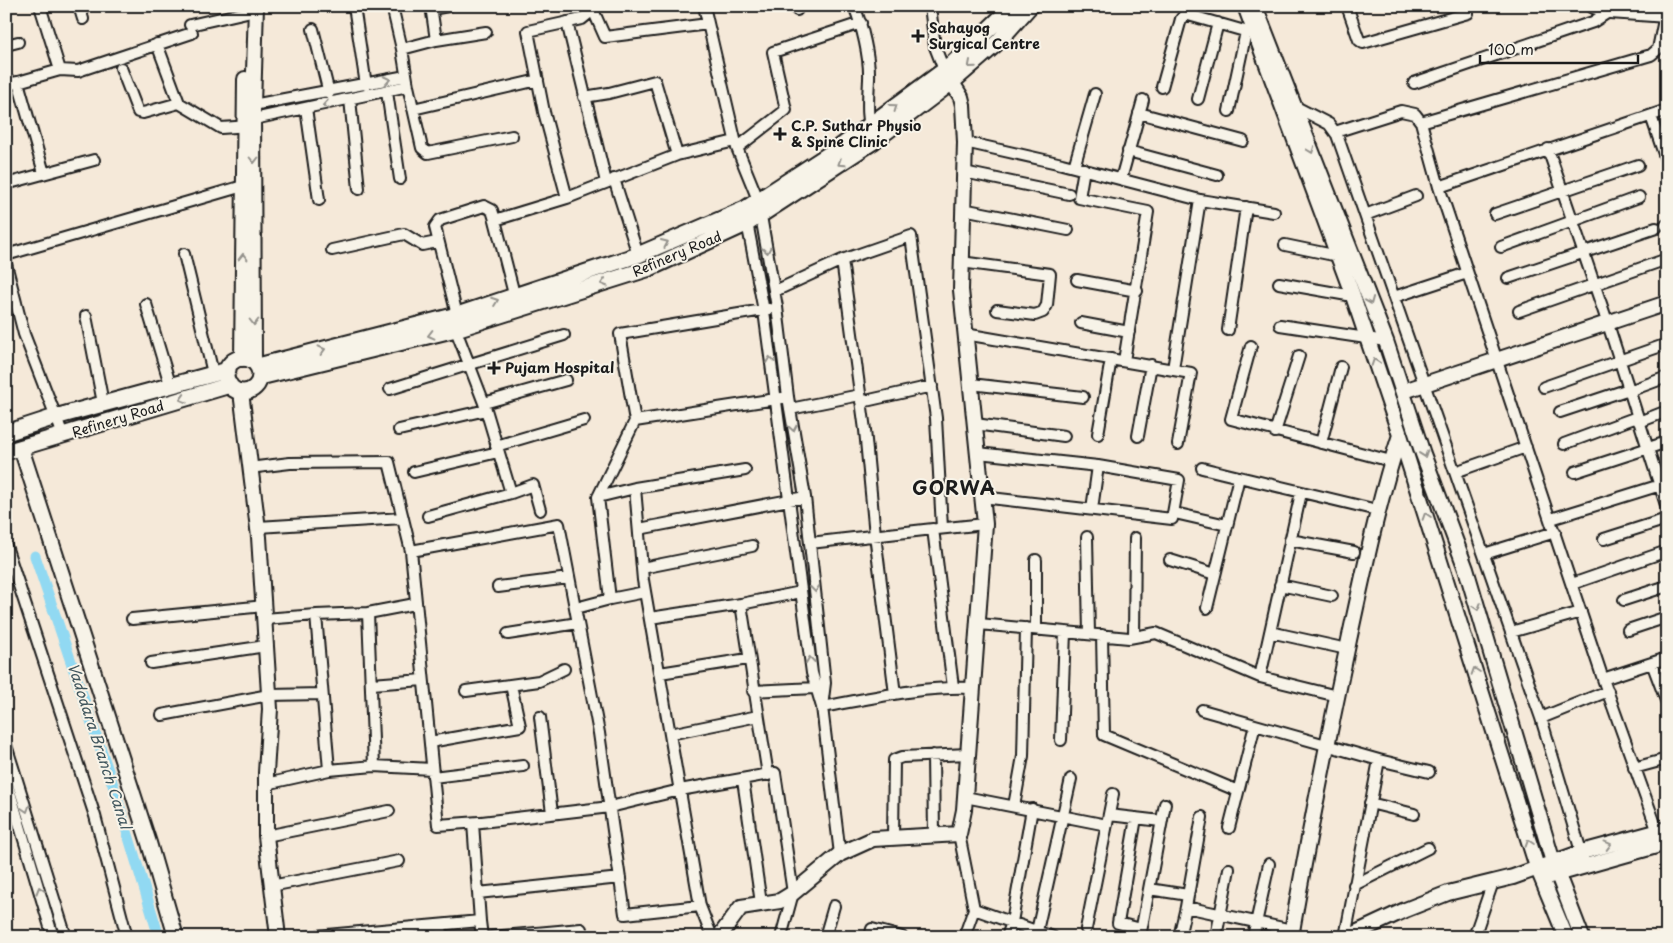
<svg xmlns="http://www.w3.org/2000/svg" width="1673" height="943" font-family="'Playpen Sans',sans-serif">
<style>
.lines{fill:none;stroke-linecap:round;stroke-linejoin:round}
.canal{stroke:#91d9f2;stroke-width:11}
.street-casing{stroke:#1c1c1c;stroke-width:14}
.secondary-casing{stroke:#1c1c1c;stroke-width:18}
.primary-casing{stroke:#1c1c1c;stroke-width:19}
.street{stroke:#f7f3e8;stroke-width:10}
.secondary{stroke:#f7f3e8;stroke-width:14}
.primary{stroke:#f7f3e8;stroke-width:15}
.oneway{stroke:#94928c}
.poi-dot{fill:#1c1c1c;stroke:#f7f3e8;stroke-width:2}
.labels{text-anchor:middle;stroke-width:4;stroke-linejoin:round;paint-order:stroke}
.poi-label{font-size:14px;font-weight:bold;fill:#1c1c1c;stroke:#f7f3e8;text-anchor:start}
.street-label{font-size:14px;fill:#1c1c1c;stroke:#f7f3e8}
.water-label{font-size:15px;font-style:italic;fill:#3f555c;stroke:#f7f3e8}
.district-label{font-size:19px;font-weight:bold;letter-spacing:1px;fill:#1c1c1c;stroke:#f7f3e8}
</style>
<rect width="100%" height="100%" fill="#f5e9d9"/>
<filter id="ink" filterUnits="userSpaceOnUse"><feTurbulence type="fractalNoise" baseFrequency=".02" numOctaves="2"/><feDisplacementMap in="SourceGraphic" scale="10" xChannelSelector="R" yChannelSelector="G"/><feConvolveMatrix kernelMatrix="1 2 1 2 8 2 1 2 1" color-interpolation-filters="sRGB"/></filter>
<g filter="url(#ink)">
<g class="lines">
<path class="canal" d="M35 556 113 785 159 937"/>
<g class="street-casing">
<path id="street" d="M40 6 60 70 18 82 44 173
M79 6 83 19
M354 6 366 85
M392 6 402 49
M431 6 436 40 402 49 408 86 422 148 428 153 512 136
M704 6 737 148 759 202 761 216 777 307 788 397 805 497 825 683 822 707
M796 6 797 10
M854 6C862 25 870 58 869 79 868 101 866 120 874 141
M930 6 935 47 944 70
M1347 6 1359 40 1363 43 1468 13
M432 9 448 6
M593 10 605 37 708 24
M567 22 606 182
M190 25 247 12
M313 29 329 93
M436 40 486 32
M157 44 179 103
M6 45 18 42
M121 68 138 112 143 113 179 103 221 128 250 126
M60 70 78 71 192 33
M1414 83 1593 22 1610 11 1612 7
M6 84 18 82
M1162 87 1181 19 1185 14 1255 34
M387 92 400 179
M350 99 359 189
M1198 99 1218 23
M253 105 406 76
M1292 105 1329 124 1337 135 1541 718 1583 858
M306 108 319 200
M413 109 538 80
M1229 111 1246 32
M1139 113 1243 141
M1651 116 1667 163
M254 119 408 86
M1421 122 1651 55 1658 49 1665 15
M1335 132 1401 111 1415 114 1421 122 1439 187 1603 679 1658 832
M965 142 1062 164 1200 200 1274 212
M737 148 786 110 773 52 861 23
M1548 149 1608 324 1667 508
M1128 151 1217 175
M677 155 735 141
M1074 167 1095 94
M1084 169 1079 198 1148 212 1124 361
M964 172 1069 194
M614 179 638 255
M1121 179 1143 100
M6 184 94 160
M1439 187 1667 110
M567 198 544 112 528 31 582 19 593 10 592 6
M963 209 1068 230
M1495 214 1638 165
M1365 215 1416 196
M746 217 764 311 812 673 822 707 840 854
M1666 225H1667
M1285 245 1338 256
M1501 247 1639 197
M332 250 404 234 422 245 437 242
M184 254 213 373
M6 255 243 186
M842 260 911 236 936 418 942 528
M961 262 1050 274 1047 305 1043 312 1035 315 997 310
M6 264 24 334 63 435
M1508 278 1656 228
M1077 280 1137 291
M1279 283 1353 296
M775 291 842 260 865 430 875 535 895 694
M514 294 495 220 567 198 677 155 655 81 609 93 584 97
M1394 297 1467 273
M146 304 170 384
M769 309 620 334 635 421 782 398
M1519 311 1667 259
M457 315 435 227 440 220 484 206 492 210 495 220
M86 316 103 403
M1081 323 1129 332
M454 325 484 403 511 493 533 485 540 510
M1280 325 1386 341
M1228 330 1246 207
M965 334 1191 373 1178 444
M1251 346 1231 419 1391 461
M1173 369 1200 200
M971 384 1083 397
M1544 387 1667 344
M390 389 564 335
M1629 391 1667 377
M861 402 932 386
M484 403 566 380
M790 409 860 395
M1560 412 1629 389
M1639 422 1667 411
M975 424 1064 436
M399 430 486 410
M1275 432 1299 356
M1098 434 1111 359
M1138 436 1151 365
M1321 443 1341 367
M1564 444 1637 417
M496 446 584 420
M978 453 1098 466 1179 480 1172 519 982 497
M249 468 290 463 389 462 411 551 559 524 599 733 625 914 700 906
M1202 468 1239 477
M414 472 498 452
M1455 472 1526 447
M1575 472 1667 442
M635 488 745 470
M598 497 635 421
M1092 509 1098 466
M1179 514 1227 525
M428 516 511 493
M1551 519 1667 483
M258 527 403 518
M639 529 805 497
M937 529 985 524
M1087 537 1089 634
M1604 539 1667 519
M1290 540 1354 552
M810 543 933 529 953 687
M6 546 95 816 127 937
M411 551 438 825 479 822
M1484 554 1555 532
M1170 560 1215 574
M642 568 752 546
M1572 584 1667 551
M1280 585 1332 596
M498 587 569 578
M610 599 645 592
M1624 600 1667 586
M741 604 801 592
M576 608 610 599 598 497 635 488 643 580 700 906 712 937
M1207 608 1239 477 1377 510
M368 613 415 604
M650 618 741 604 768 775
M132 619 264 606
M264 619 316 615
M979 624 1129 638 1156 633 1260 677 1301 493
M1036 629V560
M1628 630 1667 617
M1270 632 1347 649
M1511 632 1581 612
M508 634 578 623
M1102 635 1104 735 1238 791
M1134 637 1135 538
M151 663 266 646
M1652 663 1667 703
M660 673 748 659
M1260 677 1337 696
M1603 679 1667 658
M372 684 423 680
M466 691 539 681 564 669
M753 691 816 688
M822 707C872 698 922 686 973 688
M1202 710 1379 760 1345 937
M162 715 269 695 322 694
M540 717 552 813
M1541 718 1608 691
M670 734 758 716
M1061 740 1065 632
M430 742 520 726 511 685
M6 745 66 937
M933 755 934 835
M1379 760 1429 772
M1634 768 1667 759
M329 770 374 766 432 769
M433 777 523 766
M6 779 53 937
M743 780 761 903
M266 784 329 770 316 615 368 613 374 766
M965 797 1107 825
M1370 803 1414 814
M1014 806 1023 756 1026 628
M1109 815 1161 821
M1202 817 1186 907 1292 930
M1136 818 1118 923 1141 929
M1229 828 1255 725
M959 834 974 909 1053 937
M266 836 389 811
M893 838 894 760 902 757 968 754
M1354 885 1428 848
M271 886 399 861
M1149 889 1188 895
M478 893 620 878
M480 921 473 823 610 807 680 790 775 773 793 893 781 937
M441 925 442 937
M1086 929 1113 794
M1037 931 1071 779
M305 937 480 921 482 937
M491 937 581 929
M825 937 834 906
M870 937 872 929 902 937
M964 937 974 909
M1007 937 1012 922 1032 809
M1140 937 1165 804
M1179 937 1186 907
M1216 937 1229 869
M1253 937 1269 864
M1474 937 1493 882"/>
</g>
<g class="secondary-casing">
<path id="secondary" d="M1245 6 1353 296 1400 435 1537 867 1566 937
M1255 6 1386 341 1423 454 1466 569 1553 862 1582 937
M1594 6 1610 11 1667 15
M242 359 245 79
M254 362 253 105 256 6
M1404 391 1667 303
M241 392 259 537 270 709 266 773V836L278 937
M21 448 149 843 176 937
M1550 876 1667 843
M719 937 741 907 780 901 793 893 840 854 873 839 959 834 964 810 985 524 961 290 965 142 963 105 961 97 946 73
M1291 937C1308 837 1328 739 1349 640 1364 571 1378 502 1400 435
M1347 937 1405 910 1448 893 1513 877 1582 852 1667 829"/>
</g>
<g class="primary-casing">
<path id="primary" d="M226 375a17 17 0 1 1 34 0a17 17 0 1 1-34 0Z
M258 366 457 315 638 255 745 209 840 147 950 66 1013 6
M260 377 456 329 650 268 748 223 874 141 952 82 998 42 1030 6
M6 433 55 417 228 370
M6 452 230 385"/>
</g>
<use href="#street" class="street"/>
<use href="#secondary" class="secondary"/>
<use href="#primary" class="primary"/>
</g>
<defs><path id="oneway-chevron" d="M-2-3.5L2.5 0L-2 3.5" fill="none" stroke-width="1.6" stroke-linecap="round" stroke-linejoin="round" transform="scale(1.25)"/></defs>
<g class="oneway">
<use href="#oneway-chevron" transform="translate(971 65) rotate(139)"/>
<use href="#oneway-chevron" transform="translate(387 80) rotate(-12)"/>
<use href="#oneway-chevron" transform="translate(326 105) rotate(170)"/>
<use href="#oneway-chevron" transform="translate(894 107) rotate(-36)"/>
<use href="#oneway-chevron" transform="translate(1311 150) rotate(69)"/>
<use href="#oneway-chevron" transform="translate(254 160) rotate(90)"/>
<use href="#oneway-chevron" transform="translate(841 163) rotate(147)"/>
<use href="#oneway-chevron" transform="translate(665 243) rotate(-24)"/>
<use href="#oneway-chevron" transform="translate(767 250) rotate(80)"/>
<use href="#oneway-chevron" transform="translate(243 257) rotate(-90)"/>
<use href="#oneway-chevron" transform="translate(604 283) rotate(163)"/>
<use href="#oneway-chevron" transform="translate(495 301) rotate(-20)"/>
<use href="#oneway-chevron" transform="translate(1370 301) rotate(68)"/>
<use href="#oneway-chevron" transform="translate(254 322) rotate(90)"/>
<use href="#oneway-chevron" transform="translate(431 335) rotate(166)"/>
<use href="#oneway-chevron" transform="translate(322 350) rotate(-14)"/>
<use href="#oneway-chevron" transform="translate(770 360) rotate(-97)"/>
<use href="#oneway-chevron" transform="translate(1375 362) rotate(-109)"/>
<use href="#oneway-chevron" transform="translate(183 399) rotate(164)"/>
<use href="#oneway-chevron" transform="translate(793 428) rotate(80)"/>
<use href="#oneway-chevron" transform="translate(1424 454) rotate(71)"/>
<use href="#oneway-chevron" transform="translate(1426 516) rotate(-108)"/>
<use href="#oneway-chevron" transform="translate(815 589) rotate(84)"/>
<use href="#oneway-chevron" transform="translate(1477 607) rotate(73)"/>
<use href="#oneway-chevron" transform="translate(810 660) rotate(-97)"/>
<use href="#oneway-chevron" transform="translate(1475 671) rotate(-108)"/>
<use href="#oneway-chevron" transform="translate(26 809) rotate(72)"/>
<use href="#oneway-chevron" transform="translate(1529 843) rotate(-108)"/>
<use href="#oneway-chevron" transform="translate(1608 845) rotate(-15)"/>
<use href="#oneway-chevron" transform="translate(40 890) rotate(-106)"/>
</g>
</g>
<g class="poi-dot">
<path d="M915.5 28.5h5v5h5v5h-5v5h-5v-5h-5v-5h5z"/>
<path d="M777.5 126.5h5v5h5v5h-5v5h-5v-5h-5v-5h5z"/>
<path d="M491.5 360.5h5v5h5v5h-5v5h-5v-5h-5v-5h5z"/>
</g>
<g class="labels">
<g class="poi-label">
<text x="929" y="33">Sahayog<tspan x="929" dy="16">Surgical Centre</tspan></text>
<text x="791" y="131">C.P. Suthar Physio<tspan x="791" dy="16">&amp; Spine Clinic</tspan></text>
<text x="505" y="373">Pujam Hospital</text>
</g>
<g class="street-label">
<text transform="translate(677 254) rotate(-23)" y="5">Refinery Road</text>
<text transform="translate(118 419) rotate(-17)" y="5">Refinery Road</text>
</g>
<g class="water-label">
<text transform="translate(99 746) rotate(72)" y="5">Vadodara Branch Canal</text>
</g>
<g class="district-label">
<text x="954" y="495">GORWA</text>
</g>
</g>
<rect width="1673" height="943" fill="none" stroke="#f7f3e8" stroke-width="25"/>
<rect x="12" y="12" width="1648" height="918" fill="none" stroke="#1c1c1c" stroke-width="2" filter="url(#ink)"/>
<path d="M1480 55v8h158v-8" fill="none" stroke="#1c1c1c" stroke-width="2.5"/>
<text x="1488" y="55" font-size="15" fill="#1c1c1c" stroke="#f7f3e8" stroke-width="4" paint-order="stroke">100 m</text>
</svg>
